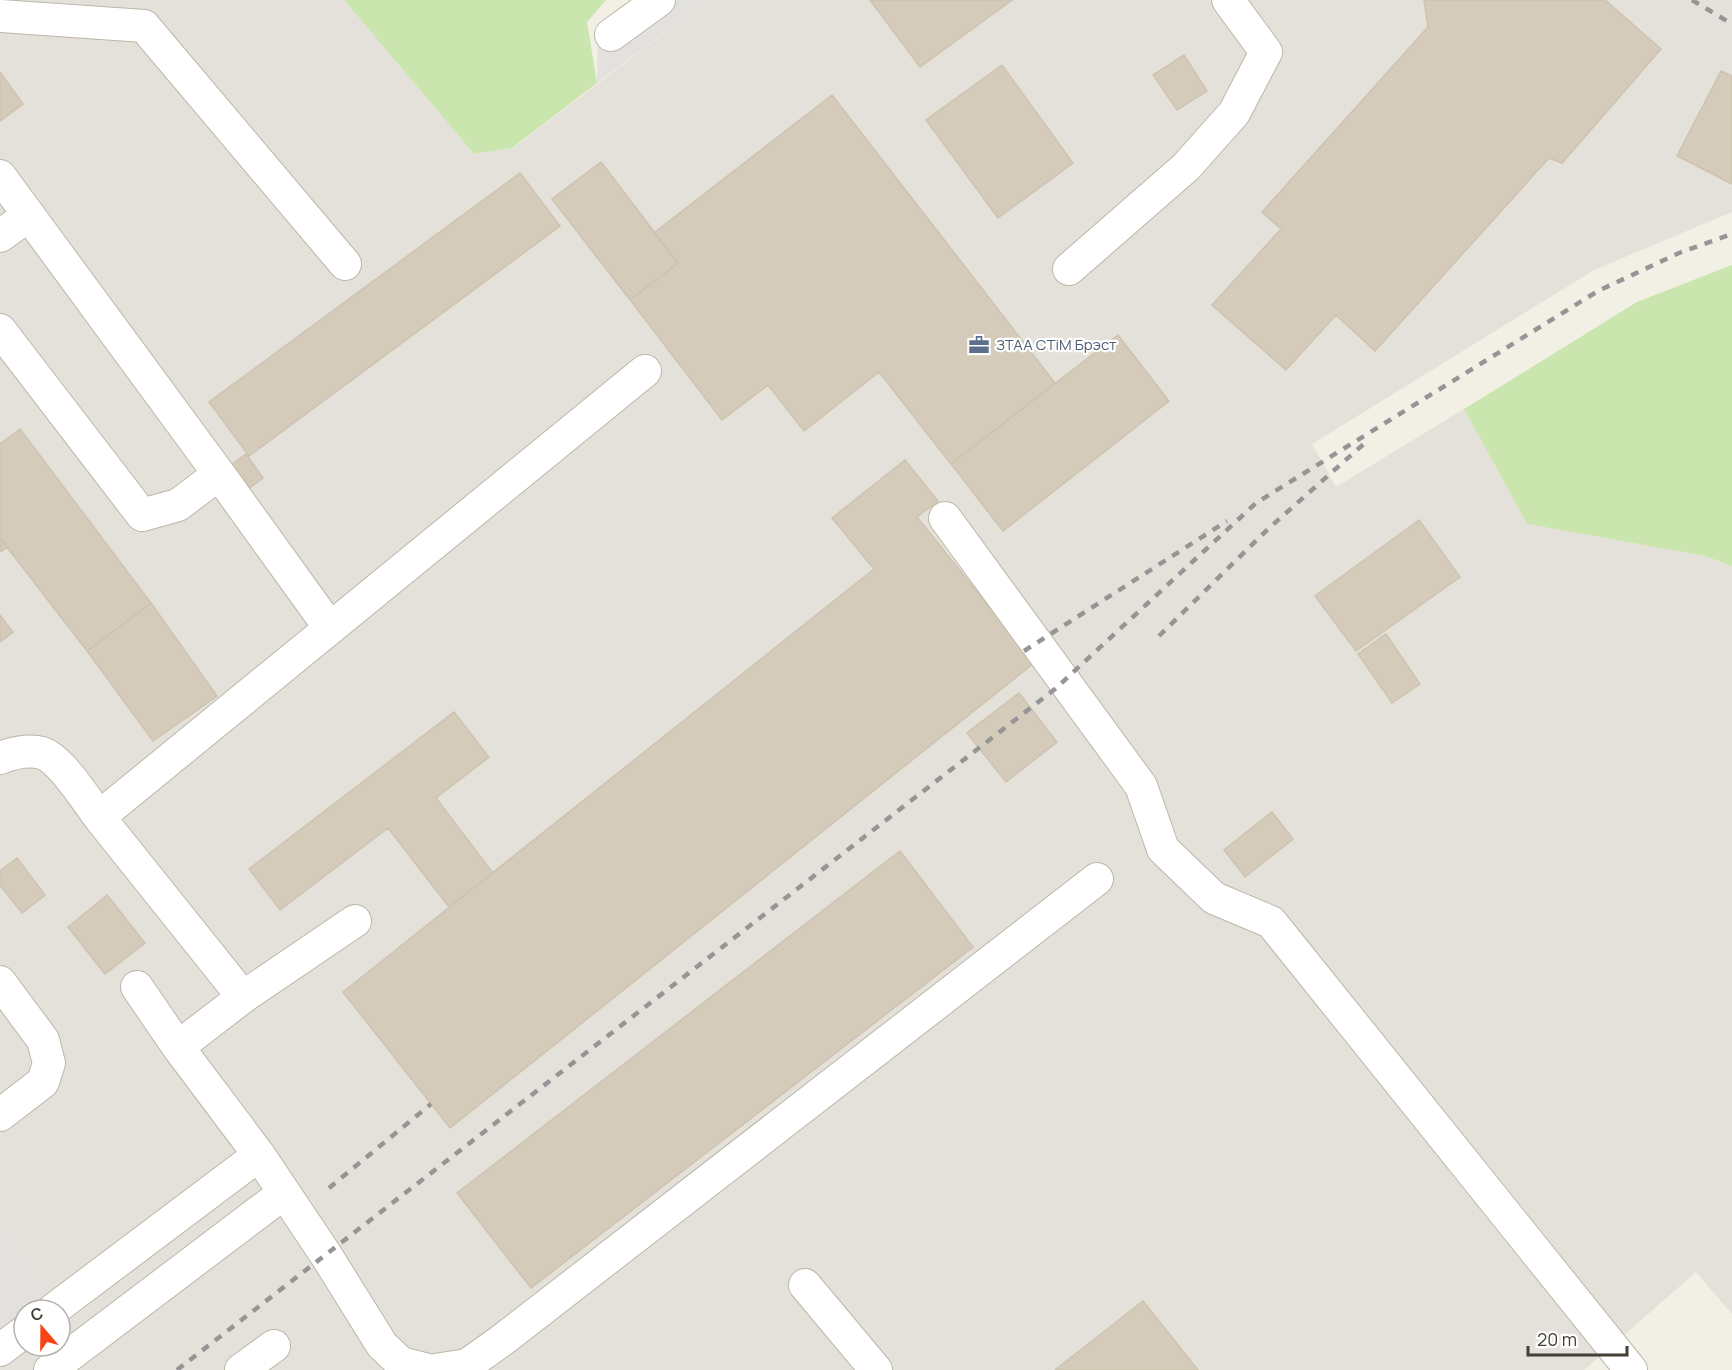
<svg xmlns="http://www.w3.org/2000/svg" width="1732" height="1370" font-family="Manrope,sans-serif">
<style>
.industrial{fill:#e4e0da;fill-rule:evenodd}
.green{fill:#cae6ae}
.parking{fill:#e3e1dd}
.building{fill:#d4cbbb;stroke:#cec3ae;stroke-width:1.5}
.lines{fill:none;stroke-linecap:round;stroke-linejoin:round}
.minor-casing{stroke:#bdb7a8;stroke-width:34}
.minor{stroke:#fff;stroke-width:32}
.rail{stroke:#959595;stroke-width:4.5;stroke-dasharray:8 8;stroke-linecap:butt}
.labels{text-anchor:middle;stroke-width:4.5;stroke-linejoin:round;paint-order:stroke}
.service-label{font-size:15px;fill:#4e5e75;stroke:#fff;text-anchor:start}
</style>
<rect width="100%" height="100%" fill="#f2efe5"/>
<path class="industrial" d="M0 0H344L474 154 513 148 708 0H1732V212L1594 270 1312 444 1336 487 1464 409 1527 524 1705 556 1732 566V1314L1696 1272 1584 1370H0ZM24 1310H60V1346H24Z"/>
<path class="green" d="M344 0H606L587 22 597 83 512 148 474 154Z
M1732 265V566L1705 556 1527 524 1464 409 1637 302Z"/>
<path class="parking" d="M631 0H708L597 83 598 25Z
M0 1223 47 1290 0 1324Z"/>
<path class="building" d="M870 0H1012L920 67Z
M1424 0H1605L1661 49 1562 163 1549 158 1375 351 1336 315 1286 370 1212 305 1281 229 1262 212 1428 27Z
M1184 55 1207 91 1177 110 1153 75Z
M1002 65 1073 163 998 218 926 120Z
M1721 71 1732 76V184L1677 156Z
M0 72 23 104 0 121Z
M832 95 1055 383 951 464 879 372 804 431 768 385 722 420 630 300 678 263 654 233Z
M601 162 678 263 630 300 552 199Z
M520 173 560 226 249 456 209 402Z
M1118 335 1169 401 1003 531 951 464Z
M20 429 151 603 87 651 0 538V444Z
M246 454 263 478 244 492 227 468Z
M905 460 938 501 917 517 1034 663 450 1128 343 992 874 569 832 518Z
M1419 520 1460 577 1356 651 1315 596Z
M0 538 7 547 0 552Z
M151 603 217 696 153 741 87 651Z
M0 615 13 632 0 642Z
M1386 634 1420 684 1392 703 1358 654Z
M1019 693 1057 742 1006 782 967 733Z
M454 712 489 757 436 798 493 873 449 907 388 828 280 910 249 869Z
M1272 812 1293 839 1245 877 1224 850Z
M900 851 973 947 531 1288 457 1193Z
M17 858 45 895 22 913 0 885V871Z
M107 895 145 943 105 974 68 927Z
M1143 1301 1198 1370H1055Z"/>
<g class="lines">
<g class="minor-casing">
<path id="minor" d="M0 16 144 26 345 264
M611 35 659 0
M0 176 219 474 330 628
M0 236 29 215
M1069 269 1186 167 1234 113 1266 52 1228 0
M0 330 142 515 178 505 219 474
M945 518 1141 786 1163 849 1214 898 1271 922 1631 1370
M0 758C13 753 28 749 42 753 61 759 87 801 99 817L645 371
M99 817 243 997
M0 982 43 1040 49 1063 43 1082 0 1115
M137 987 178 1047 259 1155 326 1255 382 1345 401 1363 428 1370
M178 1047 243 997 355 921
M805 1285 876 1370
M53 1310 259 1155
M0 1350 24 1332
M50 1370 284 1193
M241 1370 274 1346
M435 1370 467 1365 501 1341 1097 879"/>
</g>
<use href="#minor" class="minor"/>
<path class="rail" d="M1692 0 1732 24
M1159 636 1268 529 1367 441
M1024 651 1227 521
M329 1188 431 1104
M177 1370 1055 689 1256 503 1598 291 1679 253 1732 234"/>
</g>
<defs>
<g id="office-bare" transform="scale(1.62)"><path d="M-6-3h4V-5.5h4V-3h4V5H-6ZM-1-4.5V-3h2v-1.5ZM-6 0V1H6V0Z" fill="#5c6f8a" stroke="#fff" stroke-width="2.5" paint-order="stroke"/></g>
</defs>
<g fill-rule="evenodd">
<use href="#office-bare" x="979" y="345"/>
</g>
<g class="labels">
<g class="service-label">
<text x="996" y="350">ЗТАА СТіМ Брэст</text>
</g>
</g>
<g transform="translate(42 1328) rotate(340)"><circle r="28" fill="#ffffff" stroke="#b5b2ae" stroke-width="1.5"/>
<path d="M0-4.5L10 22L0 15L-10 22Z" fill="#f74417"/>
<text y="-9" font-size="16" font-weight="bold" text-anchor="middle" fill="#453f35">С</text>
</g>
<path d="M1528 1346v9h99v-9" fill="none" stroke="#453f35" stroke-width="3"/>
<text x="1537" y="1346" font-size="18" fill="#453f35" stroke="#ffffff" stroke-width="4.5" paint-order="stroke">20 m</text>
</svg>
